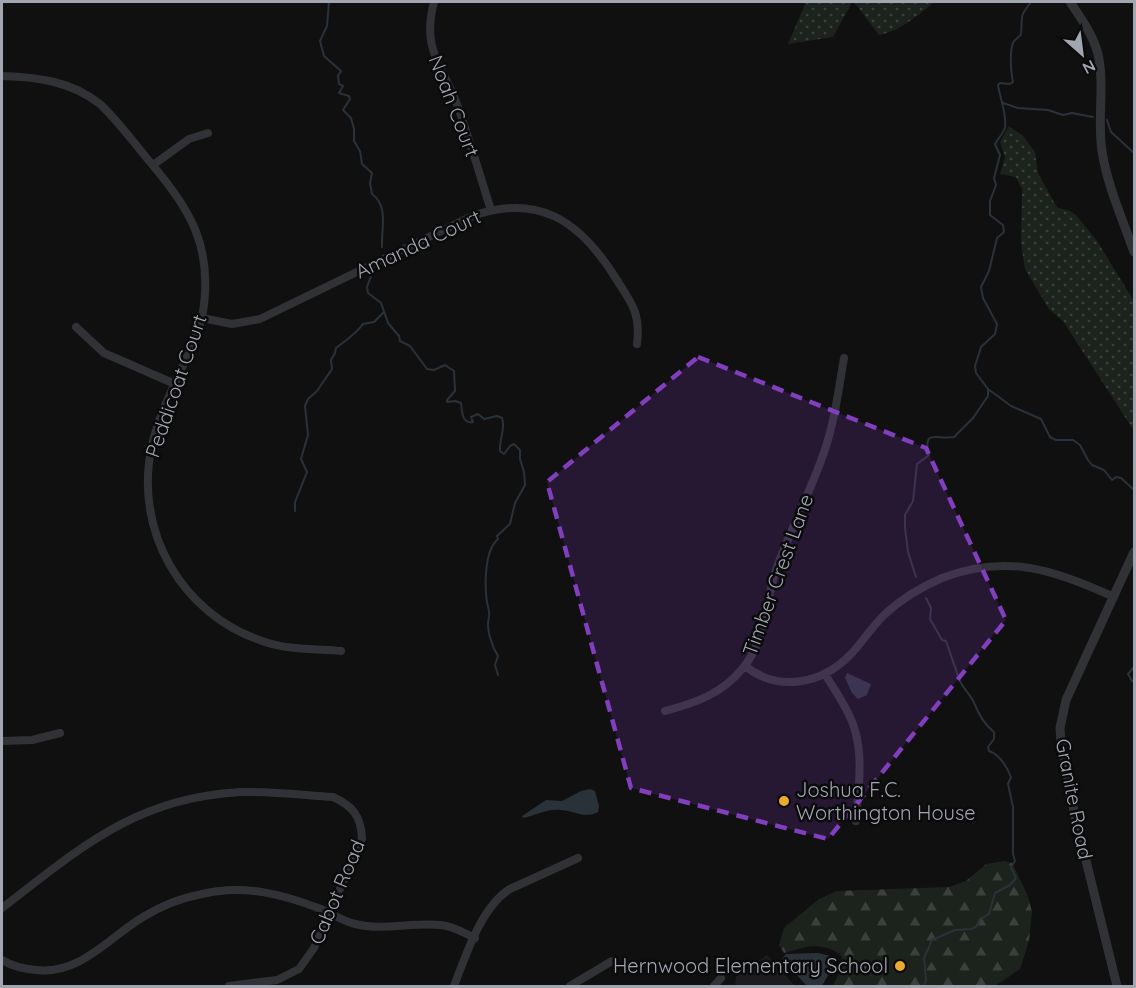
<svg xmlns="http://www.w3.org/2000/svg" width="1136" height="988" font-family="Quicksand,sans-serif">
<style>
.built{fill:#1c1c1e}
.grass{fill:url(#grass-dots)}
.forest{fill:url(#forest-firs)}
.water{fill:#2a3239}
.lines{fill:none;stroke-linecap:round;stroke-linejoin:round}
.stream{stroke:#2a3239;stroke-width:2}
.minor{stroke:#313236;stroke-width:8}
.tertiary{stroke:#313236;stroke-width:9}
.marked{fill:#813ebd;fill-opacity:0.2;stroke:#813ebd;stroke-width:4.5;stroke-dasharray:12 8;stroke-linejoin:round}
.poi-dot{fill:#e9ab30;stroke:#0b0b0c;stroke-width:2}
.labels{text-anchor:middle;stroke-width:5;stroke-linejoin:round;paint-order:stroke}
.street-label{font-size:20px;fill:#a2a6b1;stroke:#0b0b0c}
.poi-label{font-size:20px;fill:#a2a6b1;stroke:#0b0b0c;text-anchor:start}
</style>
<defs>
<pattern id="grass-dots" width="8" height="8" patternUnits="userSpaceOnUse" patternTransform="scale(1.5)"><rect width="8" height="8" fill="#1c231d"/><path d="M2 2h.1M6 6h.1" fill="none" stroke="#3a403b" stroke-width="1.8" stroke-linecap="round"/></pattern>
<pattern id="forest-firs" width="22" height="20" patternUnits="userSpaceOnUse" patternTransform="scale(1.5)"><rect width="22" height="20" fill="#1c231d"/><path d="M5 1l3.5 6h-7zM16 11l3.5 6h-7z" fill="#3a403b"/></pattern>
</defs>
<rect width="100%" height="100%" fill="#101011"/>
<path class="built" d="M767 955 795 986H735L736 977Z"/>
<path class="grass" d="M806 2H852L833 37 788 44Z
M854 2H932V4C917 16 898 32 879 35Z
M1009 126 1023 136 1035 152 1038 173 1055 204 1058 208 1070 211 1076 215 1097 241 1134 301V431L1063 321 1049 309 1025 269 1021 243 1022 189 1016 177 1000 174 1005 157 1000 142Z"/>
<path class="forest" d="M1004 861 1012 863 1028 896 1032 912 1029 941 1020 969 995 986H833L844 962 840 954C819 941 806 947 784 953L779 945 784 928 819 899 837 891 949 887 966 881 986 864Z"/>
<path class="water" d="M847 673 871 684 867 695 858 699 852 693 845 678Z
M590 789 595 791 599 806 598 812C586 819 574 811 561 810 548 808 536 815 523 818L522 816 546 800 562 801 581 791Z
M818 953 835 957 836 961 822 986H807L782 959 786 954Z"/>
<g class="lines">
<path class="stream" d="M329 2 327 26 320 41 324 56 341 71 338 76 339 84 343 86 339 93 349 96 350 99 343 110 351 118 354 129V141L360 151 362 164 372 173 370 183 372 194C389 206 381 230 382 247
M1003 103 1018 108 1048 110 1063 115 1072 113 1093 117
M1107 120 1111 132 1134 153
M371 276 367 287 368 293 381 303 388 323 399 336 400 341 410 346 427 369 434 370 445 365 454 371 455 391 447 400V402L455 401 461 403C462 412 462 424 473 422L471 417 478 414 484 419 497 416 502 418C506 429 499 439 500 451L504 454 510 446 514 444 520 450V459L524 472 525 485 515 503 510 524 497 536 498 539C483 552 484 593 489 611 490 615 488 620 488 624 488 630 490 638 492 643 493 648 496 652 498 656L495 665 498 675
M988 389 1011 406 1041 419 1050 437 1056 440H1073L1080 445 1088 460 1092 465 1104 470 1112 480 1116 477 1121 478 1134 490
M295 511V502L307 472 301 459 308 435 305 406 308 399 317 391 332 369 331 360 335 353 336 348C346 340 356 334 363 324L374 322 384 312
M916 577 908 552 905 528V515L913 501 917 464 929 455C922 428 938 440 954 437L973 418 988 396V389L976 373 975 366 981 347 995 334 997 324 983 298 981 287 989 271 997 238 1004 232 1003 225 990 215V201L996 185 994 178 1000 155 995 144C998 139 1003 133 1005 128 1007 113 1000 99 998 85L1000 83 1010 84 1013 82C1011 73 1009 49 1014 41 1014 41 1021 35 1021 34 1023 15 1018 19 1031 2
M1134 667 1128 674 1132 681 1134 682
M924 986 926 980 924 958 932 940 955 930 972 929 978 925 979 920 989 914 995 893 1010 885 1016 878 1011 867 1015 861 1013 854V807L1008 784 1011 777C1007 767 1000 755 989 751L988 747 994 739V732C984 724 980 716 975 705 972 696 964 690 960 681 955 668 951 655 946 641L942 640 930 619 931 608 926 598"/>
<path class="minor" d="M434 2C421 51 443 65 458 107 470 141 480 176 491 210
M2 76C37 77 71 81 100 104 117 120 131 139 145 156 190 209 215 246 202 318 189 361 162 401 152 445 133 530 181 615 265 642 289 650 316 649 341 651
M153 165 189 139 208 133
M202 318 232 324 260 319 470 217C537 192 579 220 615 277 631 303 641 312 637 344
M76 327 104 353 175 384
M745 666C779 693 823 684 852 653 863 641 872 627 884 615 901 599 921 587 942 578 1006 553 1055 570 1114 597
M825 674C835 691 848 708 854 727 864 757 858 791 856 821
M665 711C695 703 722 694 743 668 766 640 765 603 776 570 791 527 814 486 827 443 836 415 839 386 844 358
M2 741 32 740 60 733
M2 908C80 848 137 797 241 792 271 791 302 795 333 797 353 806 361 816 362 839L314 948 299 969 277 980 229 986
M2 960C12 966 23 969 36 970 80 975 108 938 143 917 161 906 181 898 202 894 244 884 282 894 321 909 332 914 343 921 355 924 383 931 413 922 441 925 453 926 464 933 475 938
M454 986C466 955 481 907 510 889L578 858
M570 986 612 961
M714 986 721 978"/>
<path class="tertiary" d="M1070 2C1081 18 1093 35 1098 54 1105 86 1097 119 1102 151 1107 185 1123 220 1134 252
M1117 986 1074 812 1061 742 1060 728 1066 700 1134 552"/>
</g>
<path class="marked" d="M698 357 926 448 1006 620 828 839 631 788 547 482Z"/>
<g class="poi-dot">
<circle cx="784" cy="801" r="6"/>
<circle cx="900" cy="966" r="6"/>
</g>
<g class="labels">
<g class="street-label">
<text transform="translate(454 106) rotate(69)" y="7">Noah Court</text>
<text transform="translate(418 244) rotate(-25)" y="7">Amanda Court</text>
<text transform="translate(176 386) rotate(-71)" y="7">Peddicoat Court</text>
<text transform="translate(778 575) rotate(-70)" y="7">Timber Crest Lane</text>
<text transform="translate(1074 799) rotate(79)" y="7">Granite Road</text>
<text transform="translate(337 892) rotate(-67)" y="7">Cabot Road</text>
</g>
<g class="poi-label">
<text x="796" y="797">Joshua F.C.<tspan x="796" dy="23">Worthington House</tspan></text>
<text x="888" y="973" text-anchor="end">Hernwood Elementary School</text>
</g>
</g>
<rect width="1136" height="988" fill="none" stroke="#a2a6b1" stroke-width="6"/>
<g transform="translate(1082 54) rotate(152)" stroke="#0b0b0c" stroke-width="4.5" paint-order="stroke">
<path d="M0-4.5L10 22L0 15L-10 22Z" fill="#a2a6b1"/>
<text y="-9" font-size="16" font-weight="bold" text-anchor="middle" fill="#a2a6b1">N</text>
</g>
</svg>
